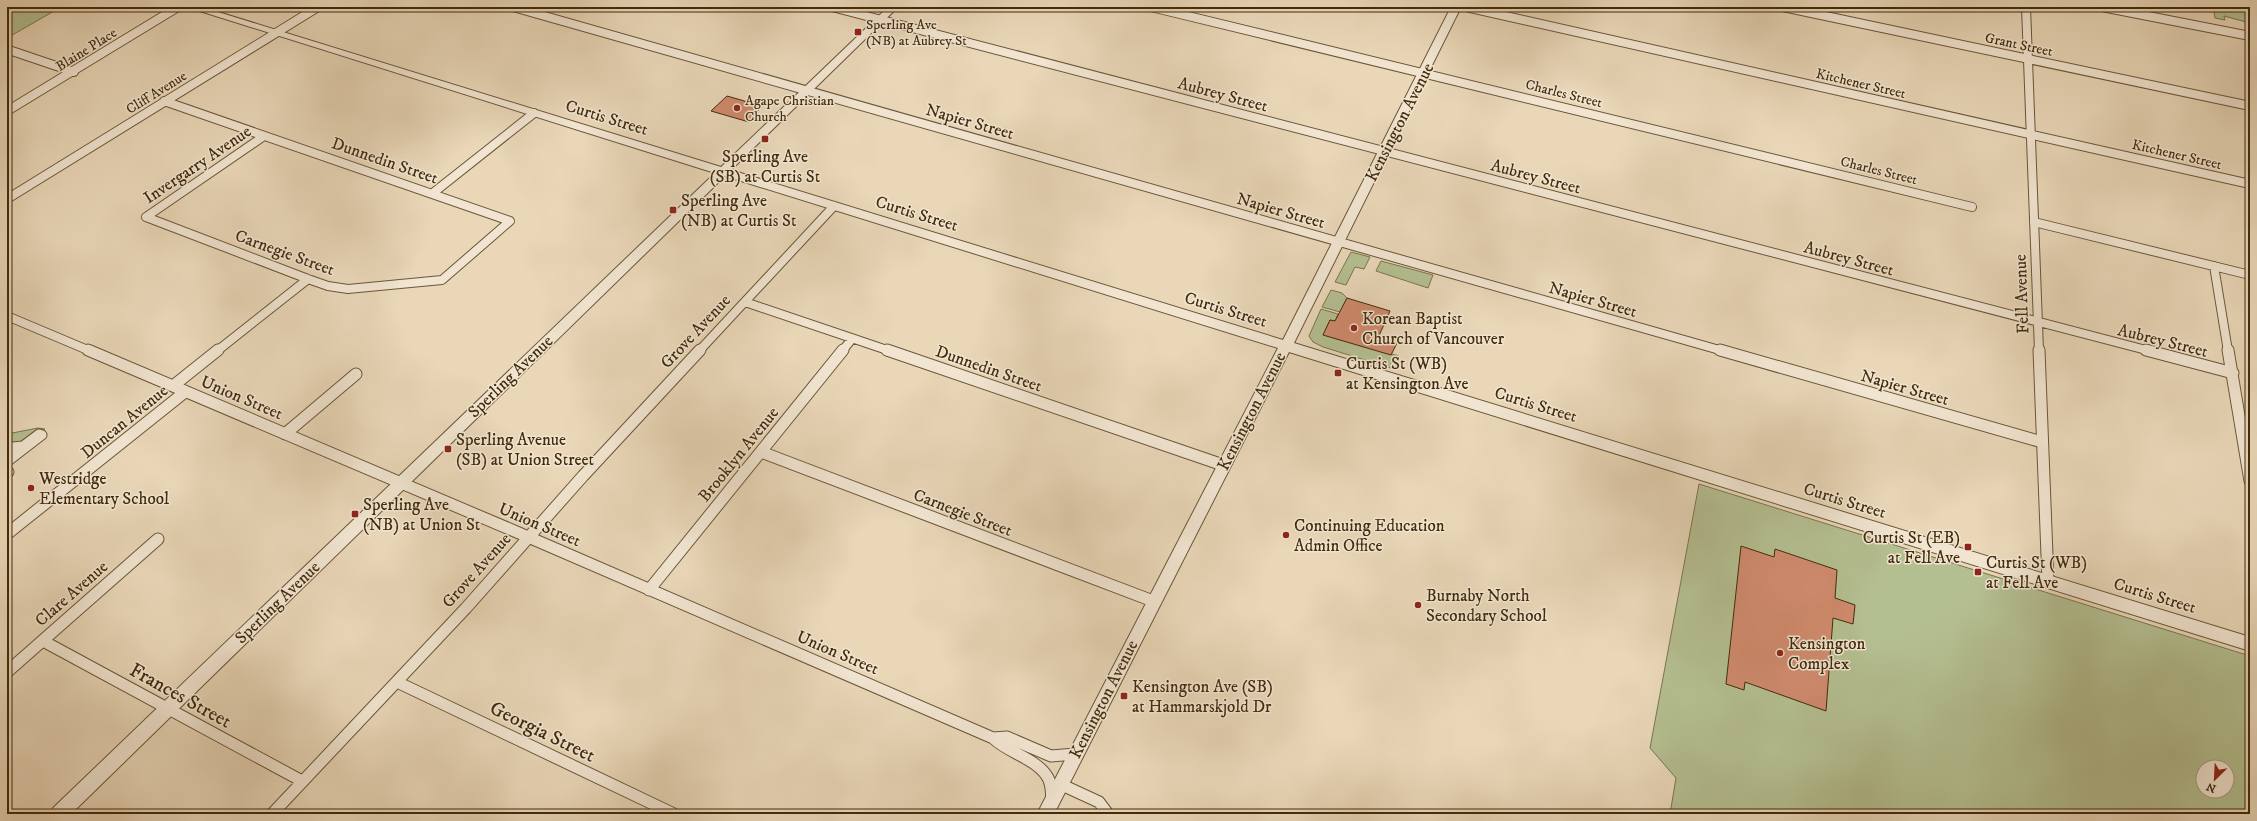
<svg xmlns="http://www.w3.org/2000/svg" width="2257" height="821" font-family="'IM FELL DW Pica',serif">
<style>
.green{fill:#b4bf91;stroke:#7a754f;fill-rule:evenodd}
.building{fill:#d08b6e;stroke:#412b0d}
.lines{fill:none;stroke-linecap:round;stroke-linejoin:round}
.pedestrian-casing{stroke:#6b5638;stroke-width:11}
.minor-far1-casing{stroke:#6b5638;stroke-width:10}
.minor-casing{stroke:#6b5638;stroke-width:13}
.tertiary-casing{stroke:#6b5638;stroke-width:2}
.pedestrian{stroke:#f1e5d1;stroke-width:9}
.minor-far1{stroke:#f1e5d1;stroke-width:8}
.minor{stroke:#f1e5d1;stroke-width:11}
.tertiary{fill:#f1e5d1;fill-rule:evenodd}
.poi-dot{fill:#8f2418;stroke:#f1e5d1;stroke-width:1.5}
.labels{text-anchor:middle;stroke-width:3;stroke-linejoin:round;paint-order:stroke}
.far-poi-label{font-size:14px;fill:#412b0d;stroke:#f1e5d1;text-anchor:start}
.far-street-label{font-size:14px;fill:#412b0d;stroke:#f1e5d1}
.street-label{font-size:17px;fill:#412b0d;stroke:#f1e5d1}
.poi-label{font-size:17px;fill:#412b0d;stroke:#f1e5d1;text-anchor:start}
.near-street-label{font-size:20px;fill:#412b0d;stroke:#f1e5d1}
</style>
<rect width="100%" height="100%" fill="#e9d7b8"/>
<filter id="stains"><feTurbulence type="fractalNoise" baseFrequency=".005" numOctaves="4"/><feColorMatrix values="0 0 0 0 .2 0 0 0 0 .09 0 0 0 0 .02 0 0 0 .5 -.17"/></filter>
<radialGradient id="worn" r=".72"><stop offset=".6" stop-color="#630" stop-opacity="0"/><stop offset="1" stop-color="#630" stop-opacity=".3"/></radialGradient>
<path class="green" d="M18 7H61L7 38V13Z
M2213 7H2225L2250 13V23L2224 16 2225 20 2215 18Z
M1351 252 1370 257 1364 269 1355 267 1346 285 1335 282Z
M1381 261 1433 275 1428 288 1376 271Z
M1331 290 1342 293 1347 298 1340 312 1322 307Z
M1321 309 1338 314 1335 321 1330 320 1323 335 1399 356 1394 369 1323 347 1313 342 1309 336Z
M38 428 45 429 23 446 7 451V434Z
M1699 484 2250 656V814H1670L1676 778 1650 748ZM2203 767H2227V791H2203Z"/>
<path class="building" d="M727 96 762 106 749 122 711 111Z
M1347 298 1390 311 1378 338 1397 343 1391 355 1323 335 1330 320 1335 321Z
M1741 546 1774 557 1775 549 1837 570 1835 598 1855 605 1853 624 1833 618 1826 711 1745 682 1744 690 1726 684Z"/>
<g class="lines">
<g class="pedestrian-casing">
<path id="pedestrian" d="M7 451 13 447 23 446 39 434 42 435 7 462
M7 471 9 472 7 474"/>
</g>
<g class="minor-far1-casing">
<path id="minor-far1" d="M513 7 1723 351
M832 7 2150 351
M1151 7 1972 207
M1466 7 2250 184
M1783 7 2250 106
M2026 7 2039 351
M2102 7 2250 36
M12 51 74 72
M7 111 178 7
M433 193 534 113
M7 199 318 7
M146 217 308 279 328 286 348 289 442 280 510 221 164 101
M146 217 264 136
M2034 222 2250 275
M2214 266 2228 351
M745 302 890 351
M7 316 90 351
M217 351 308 279
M699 351 834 206
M842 351 852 339"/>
</g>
<g class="minor-casing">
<path id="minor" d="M88 350 519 533 993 738 1007 737 1051 756 1075 754
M887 350 1223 465
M1720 350 2042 442
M2039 350 2048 581
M2146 350 2233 373
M2228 350 2250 481
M173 386 218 350
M285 434 356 374
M761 452 1153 601
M7 534 185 392
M649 590 843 350
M43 641 302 781
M7 672 158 539
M397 682 674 814
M993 738C1008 753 1038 759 1048 778 1052 785 1051 793 1052 800
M1060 784 1099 802 1108 814
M272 814 466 608 583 476 700 350"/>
</g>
<g class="tertiary-casing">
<path id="tertiary" d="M187 7H202L721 167 888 7H898L731 170 1283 340 1451 7H1461L1294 343 2250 637V651L1289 352 1054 814H1037L1278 348 725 176 71 814H51L53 808 715 173Z"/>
</g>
<use href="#pedestrian" class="pedestrian"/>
<use href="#minor-far1" class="minor-far1"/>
<use href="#minor" class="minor"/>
<use href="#tertiary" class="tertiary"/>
</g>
<g class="poi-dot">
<rect x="854" y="28" width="8" height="8" rx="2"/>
<circle cx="737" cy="108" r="4"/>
<rect x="761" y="135" width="8" height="8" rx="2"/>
<rect x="669" y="206" width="8" height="8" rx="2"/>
<circle cx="1354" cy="328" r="4"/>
<rect x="1334" y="369" width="8" height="8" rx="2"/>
<rect x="444" y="445" width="8" height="8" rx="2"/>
<circle cx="31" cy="488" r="4"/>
<rect x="351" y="510" width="8" height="8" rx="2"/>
<circle cx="1286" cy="535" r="4"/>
<rect x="1964" y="543" width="8" height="8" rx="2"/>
<rect x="1974" y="568" width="8" height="8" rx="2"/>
<circle cx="1418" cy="605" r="4"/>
<circle cx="1780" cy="653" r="4"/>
<rect x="1120" y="692" width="8" height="8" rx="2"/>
</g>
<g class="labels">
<g class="far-poi-label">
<text x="866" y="29">Sperling Ave<tspan x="866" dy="16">(NB) at Aubrey St</tspan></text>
<text x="745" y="105">Agape Christian<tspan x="745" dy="16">Church</tspan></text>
</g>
<g class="far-street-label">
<text transform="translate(2019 44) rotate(12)" y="5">Grant Street</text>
<text transform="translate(86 49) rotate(-32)" y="5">Blaine Place</text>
<text transform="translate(1861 83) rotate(13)" y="5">Kitchener Street</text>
<text transform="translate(156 92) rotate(-32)" y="5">Cliff Avenue</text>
<text transform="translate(1564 93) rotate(14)" y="5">Charles Street</text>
<text transform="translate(2177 154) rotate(13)" y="5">Kitchener Street</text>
<text transform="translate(1879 170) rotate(14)" y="5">Charles Street</text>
</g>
<g class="street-label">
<text transform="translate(1223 94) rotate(15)" y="6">Aubrey Street</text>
<text transform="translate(607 117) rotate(17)" y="6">Curtis Street</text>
<text transform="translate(970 121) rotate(16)" y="6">Napier Street</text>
<text transform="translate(1399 122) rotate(-63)" y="6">Kensington Avenue</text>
<text transform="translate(385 160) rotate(19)" y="6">Dunnedin Street</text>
<text transform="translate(197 164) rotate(-34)" y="6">Invergarry Avenue</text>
<text transform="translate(1536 176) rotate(15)" y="6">Aubrey Street</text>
<text transform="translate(1281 210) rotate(16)" y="6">Napier Street</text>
<text transform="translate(917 213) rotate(17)" y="6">Curtis Street</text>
<text transform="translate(285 252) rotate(20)" y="6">Carnegie Street</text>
<text transform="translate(1849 258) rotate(15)" y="6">Aubrey Street</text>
<text transform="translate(2021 294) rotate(-92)" y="6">Fell Avenue</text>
<text transform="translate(1593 299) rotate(16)" y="6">Napier Street</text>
<text transform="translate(1226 309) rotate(17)" y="6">Curtis Street</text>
<text transform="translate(695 331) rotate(-47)" y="6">Grove Avenue</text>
<text transform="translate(2163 340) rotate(14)" y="6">Aubrey Street</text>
<text transform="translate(989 368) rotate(19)" y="6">Dunnedin Street</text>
<text transform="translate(510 376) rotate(-44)" y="6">Sperling Avenue</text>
<text transform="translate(1905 387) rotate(16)" y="6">Napier Street</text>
<text transform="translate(242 397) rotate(23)" y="6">Union Street</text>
<text transform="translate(1536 404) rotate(17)" y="6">Curtis Street</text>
<text transform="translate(1251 411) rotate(-63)" y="6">Kensington Avenue</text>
<text transform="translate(124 421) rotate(-39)" y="6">Duncan Avenue</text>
<text transform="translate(738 454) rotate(-51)" y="6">Brooklyn Avenue</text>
<text transform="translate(1845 500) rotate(17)" y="6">Curtis Street</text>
<text transform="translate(963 512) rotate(21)" y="6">Carnegie Street</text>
<text transform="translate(540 524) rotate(23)" y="6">Union Street</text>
<text transform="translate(476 570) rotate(-48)" y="6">Grove Avenue</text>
<text transform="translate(71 593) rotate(-41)" y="6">Clare Avenue</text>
<text transform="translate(2155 595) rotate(17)" y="6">Curtis Street</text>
<text transform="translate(277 602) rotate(-44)" y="6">Sperling Avenue</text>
<text transform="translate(838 652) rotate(23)" y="6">Union Street</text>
<text transform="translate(1103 699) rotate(-63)" y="6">Kensington Avenue</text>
</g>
<g class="poi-label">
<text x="765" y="162" text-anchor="middle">Sperling Ave<tspan x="765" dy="20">(SB) at Curtis St</tspan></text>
<text x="681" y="206">Sperling Ave<tspan x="681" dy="20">(NB) at Curtis St</tspan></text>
<text x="1362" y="324">Korean Baptist<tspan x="1362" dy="20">Church of Vancouver</tspan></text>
<text x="1346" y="369">Curtis St (WB)<tspan x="1346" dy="20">at Kensington Ave</tspan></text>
<text x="456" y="445">Sperling Avenue<tspan x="456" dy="20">(SB) at Union Street</tspan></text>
<text x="39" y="484">Westridge<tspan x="39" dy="20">Elementary School</tspan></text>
<text x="363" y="510">Sperling Ave<tspan x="363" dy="20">(NB) at Union St</tspan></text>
<text x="1294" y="531">Continuing Education<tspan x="1294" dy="20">Admin Office</tspan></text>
<text x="1960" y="543" text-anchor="end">Curtis St (EB)<tspan x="1960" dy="20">at Fell Ave</tspan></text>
<text x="1986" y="568">Curtis St (WB)<tspan x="1986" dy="20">at Fell Ave</tspan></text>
<text x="1426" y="601">Burnaby North<tspan x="1426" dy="20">Secondary School</tspan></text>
<text x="1788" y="649">Kensington<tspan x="1788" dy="20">Complex</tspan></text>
<text x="1132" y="692">Kensington Ave (SB)<tspan x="1132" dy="20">at Hammarskjold Dr</tspan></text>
</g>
<g class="near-street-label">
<text transform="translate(181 695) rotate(29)" y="7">Frances Street</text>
<text transform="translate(543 731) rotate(26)" y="7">Georgia Street</text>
</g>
</g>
<rect width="2257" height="821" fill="none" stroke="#e9d7b8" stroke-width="24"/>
<rect x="8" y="8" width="2241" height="805" fill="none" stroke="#412b0d" stroke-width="2"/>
<rect x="12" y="12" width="2233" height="797" fill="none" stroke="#412b0d"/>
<g transform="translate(2215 779) rotate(204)"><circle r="19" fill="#f1e5d1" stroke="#ab9b83"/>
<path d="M0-3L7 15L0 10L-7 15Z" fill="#8f2418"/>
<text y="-6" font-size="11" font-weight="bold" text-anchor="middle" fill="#412b0d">N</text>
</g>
<rect width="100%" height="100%" filter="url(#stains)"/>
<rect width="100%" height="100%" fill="url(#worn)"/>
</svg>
